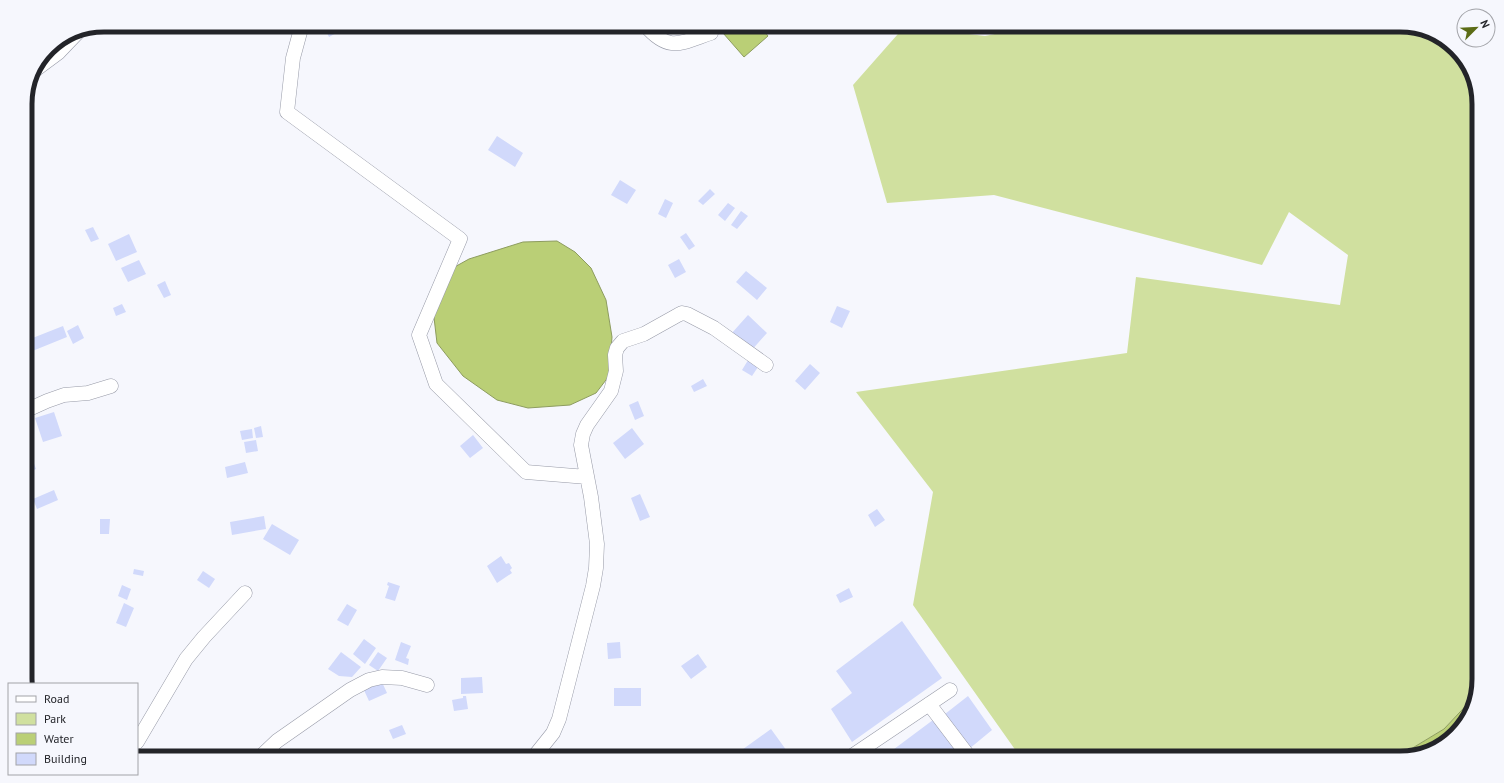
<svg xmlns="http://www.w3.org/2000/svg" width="1504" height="783" font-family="'PT Sans',sans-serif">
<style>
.green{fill:#d0e09f}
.water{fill:#bacf76;stroke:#8d9c5f}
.building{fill:#d1d9fb}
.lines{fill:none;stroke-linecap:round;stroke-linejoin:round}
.minor-casing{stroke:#979aa7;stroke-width:15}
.minor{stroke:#fff;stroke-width:14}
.rim{fill:none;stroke:#232429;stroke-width:5}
</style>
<rect width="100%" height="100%" fill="#f6f7fd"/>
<path class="green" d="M1038 25H1400L1435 33 1466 60 1479 99V679L1475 696 1444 729 1396 758H1021L913 605 933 492 856 392 1127 353 1136 277 1340 305 1348 255 1289 212 1262 265 994 195 887 203 853 85 905 26 985 36Z"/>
<path class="water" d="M716 25H759L768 36 744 57Z
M557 241 575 252 591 268 606 300 612 337 609 376 596 393 570 405 528 408 497 400 463 376 437 343 433 309 451 269 469 259 523 242Z
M1475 696 1471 714 1440 747 1396 758 1444 729Z
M268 755 363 758H265Z"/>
<path class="building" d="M323 25 333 26 351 25 329 37Z
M497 136 523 153 515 167 488 150Z
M620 180 636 190 627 204 611 195Z
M710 189 715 194 703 205 698 201Z
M665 199 673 203 666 218 658 214Z
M728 203 735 208 725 221 718 215Z
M741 211 748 216 737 229 731 225Z
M93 227 99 239 91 242 85 230Z
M686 233 695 246 689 250 680 237Z
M129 234 137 252 116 261 108 244Z
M679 259 686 272 675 278 668 265Z
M139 260 146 274 128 282 121 268Z
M746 271 767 288 757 300 736 282Z
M165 281 171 295 164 298 157 285Z
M122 304 126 312 116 316 113 308Z
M837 306 850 311 842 328 830 322Z
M748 315 767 333 750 352 731 334Z
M78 325 84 338 73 344 67 331Z
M63 326 67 337 25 354V341Z
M750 357 760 364 752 376 742 370Z
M810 364 820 373 805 390 795 381Z
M703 379 707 386 694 392 691 386Z
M638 401 644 416 635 420 629 405Z
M54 412 62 436 43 442 35 418Z
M261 426 263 437 256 438 254 428Z
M632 428 644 444 625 459 613 443Z
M252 429 253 438 242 440 240 431Z
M473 435 483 448 470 458 460 446Z
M256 440 258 451 246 453 244 442Z
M27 444 36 469 25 474V445Z
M245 462 248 473 227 478 225 467Z
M54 490 58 500 37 509 33 499Z
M640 494 650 517 640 521 631 498Z
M877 509 885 520 875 527 868 515Z
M264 516 266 529 232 535 230 522Z
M100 519H110L109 534H100Z
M272 524 299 540 290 555 263 539Z
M501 556 506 564 509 563 512 568 510 570 512 573 497 583 487 566Z
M134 569 144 571 143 576 133 574Z
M203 571 215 579 209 588 197 580Z
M388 582 400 586 395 601 385 598 389 586 387 585Z
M122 585 131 589 127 600 118 596Z
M849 588 853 597 840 603 836 595Z
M124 603 134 608 126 627 116 623Z
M347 604 357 610 348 626 337 620Z
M902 621 942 678 852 742 831 709 852 693 836 671Z
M364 639 376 648 365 664 353 654Z
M401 642 411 646 406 658 409 659 408 665 395 660Z
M620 642 621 658 608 659 607 643Z
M341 652 361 667 352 677 339 676 328 669Z
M378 652 387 658 378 671 369 665Z
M698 654 707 667 691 679 681 666Z
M482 677 483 693 461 694V678Z
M381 680 387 693 369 701 363 688Z
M614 688H641V706H614Z
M463 696H466L468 709 454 711 452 700 463 698Z
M968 696 992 730 969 749 945 714Z
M933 720 961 758H882Z
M402 725 406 734 393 739 389 730Z
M771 729 792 758H744L739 752Z"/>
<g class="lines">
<g class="minor-casing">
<path id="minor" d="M302 25 293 58 287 112 460 239 419 335 436 384 526 472 587 477
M645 25C669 53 681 43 711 33
M58 53 81 29
M31 73 58 53 52 46
M25 411 47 401 64 395 88 393 111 386
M929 704 970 758
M137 742 186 659 204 637 245 593
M259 758 277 741 350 690 369 680 382 677 402 678 427 685
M533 758 553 733 559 719 593 586 596 568 597 544 591 497 581 445 583 434 587 425 611 391 616 371 615 355 617 348 623 341 644 334 678 315 682 313 687 314 714 328 766 365
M849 758 950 690"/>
</g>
<use href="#minor" class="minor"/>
</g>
<path d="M0 0H1504V783H0ZM104 32H1400A72 72 0 0 1 1472 104V679A72 72 0 0 1 1400 751H104A72 72 0 0 1 32 679V104A72 72 0 0 1 104 32Z" fill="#f6f7fd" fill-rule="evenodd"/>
<path class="rim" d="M104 32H1400A72 72 0 0 1 1472 104V679A72 72 0 0 1 1400 751H104A72 72 0 0 1 32 679V104A72 72 0 0 1 104 32Z"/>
<rect x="8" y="683" width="130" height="92" fill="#f6f7fd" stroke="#a2a3a8"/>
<rect x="16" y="696" width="20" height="6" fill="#ffffff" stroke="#a2a3a8"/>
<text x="44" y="703" font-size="12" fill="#232429">Road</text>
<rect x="16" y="713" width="20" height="12" fill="#d0e09f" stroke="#a2a3a8"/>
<text x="44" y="723" font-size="12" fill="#232429">Park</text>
<rect x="16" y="733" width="20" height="12" fill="#bacf76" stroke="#a2a3a8"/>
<text x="44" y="743" font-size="12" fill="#232429">Water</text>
<rect x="16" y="753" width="20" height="12" fill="#d1d9fb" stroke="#a2a3a8"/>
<text x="44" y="763" font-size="12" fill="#232429">Building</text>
<g transform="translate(1476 28) rotate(66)"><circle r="19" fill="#f6f7fd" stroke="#a2a3a8"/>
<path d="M0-3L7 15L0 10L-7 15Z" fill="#5c6c16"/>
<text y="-6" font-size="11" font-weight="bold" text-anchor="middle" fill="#232429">N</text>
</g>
</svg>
